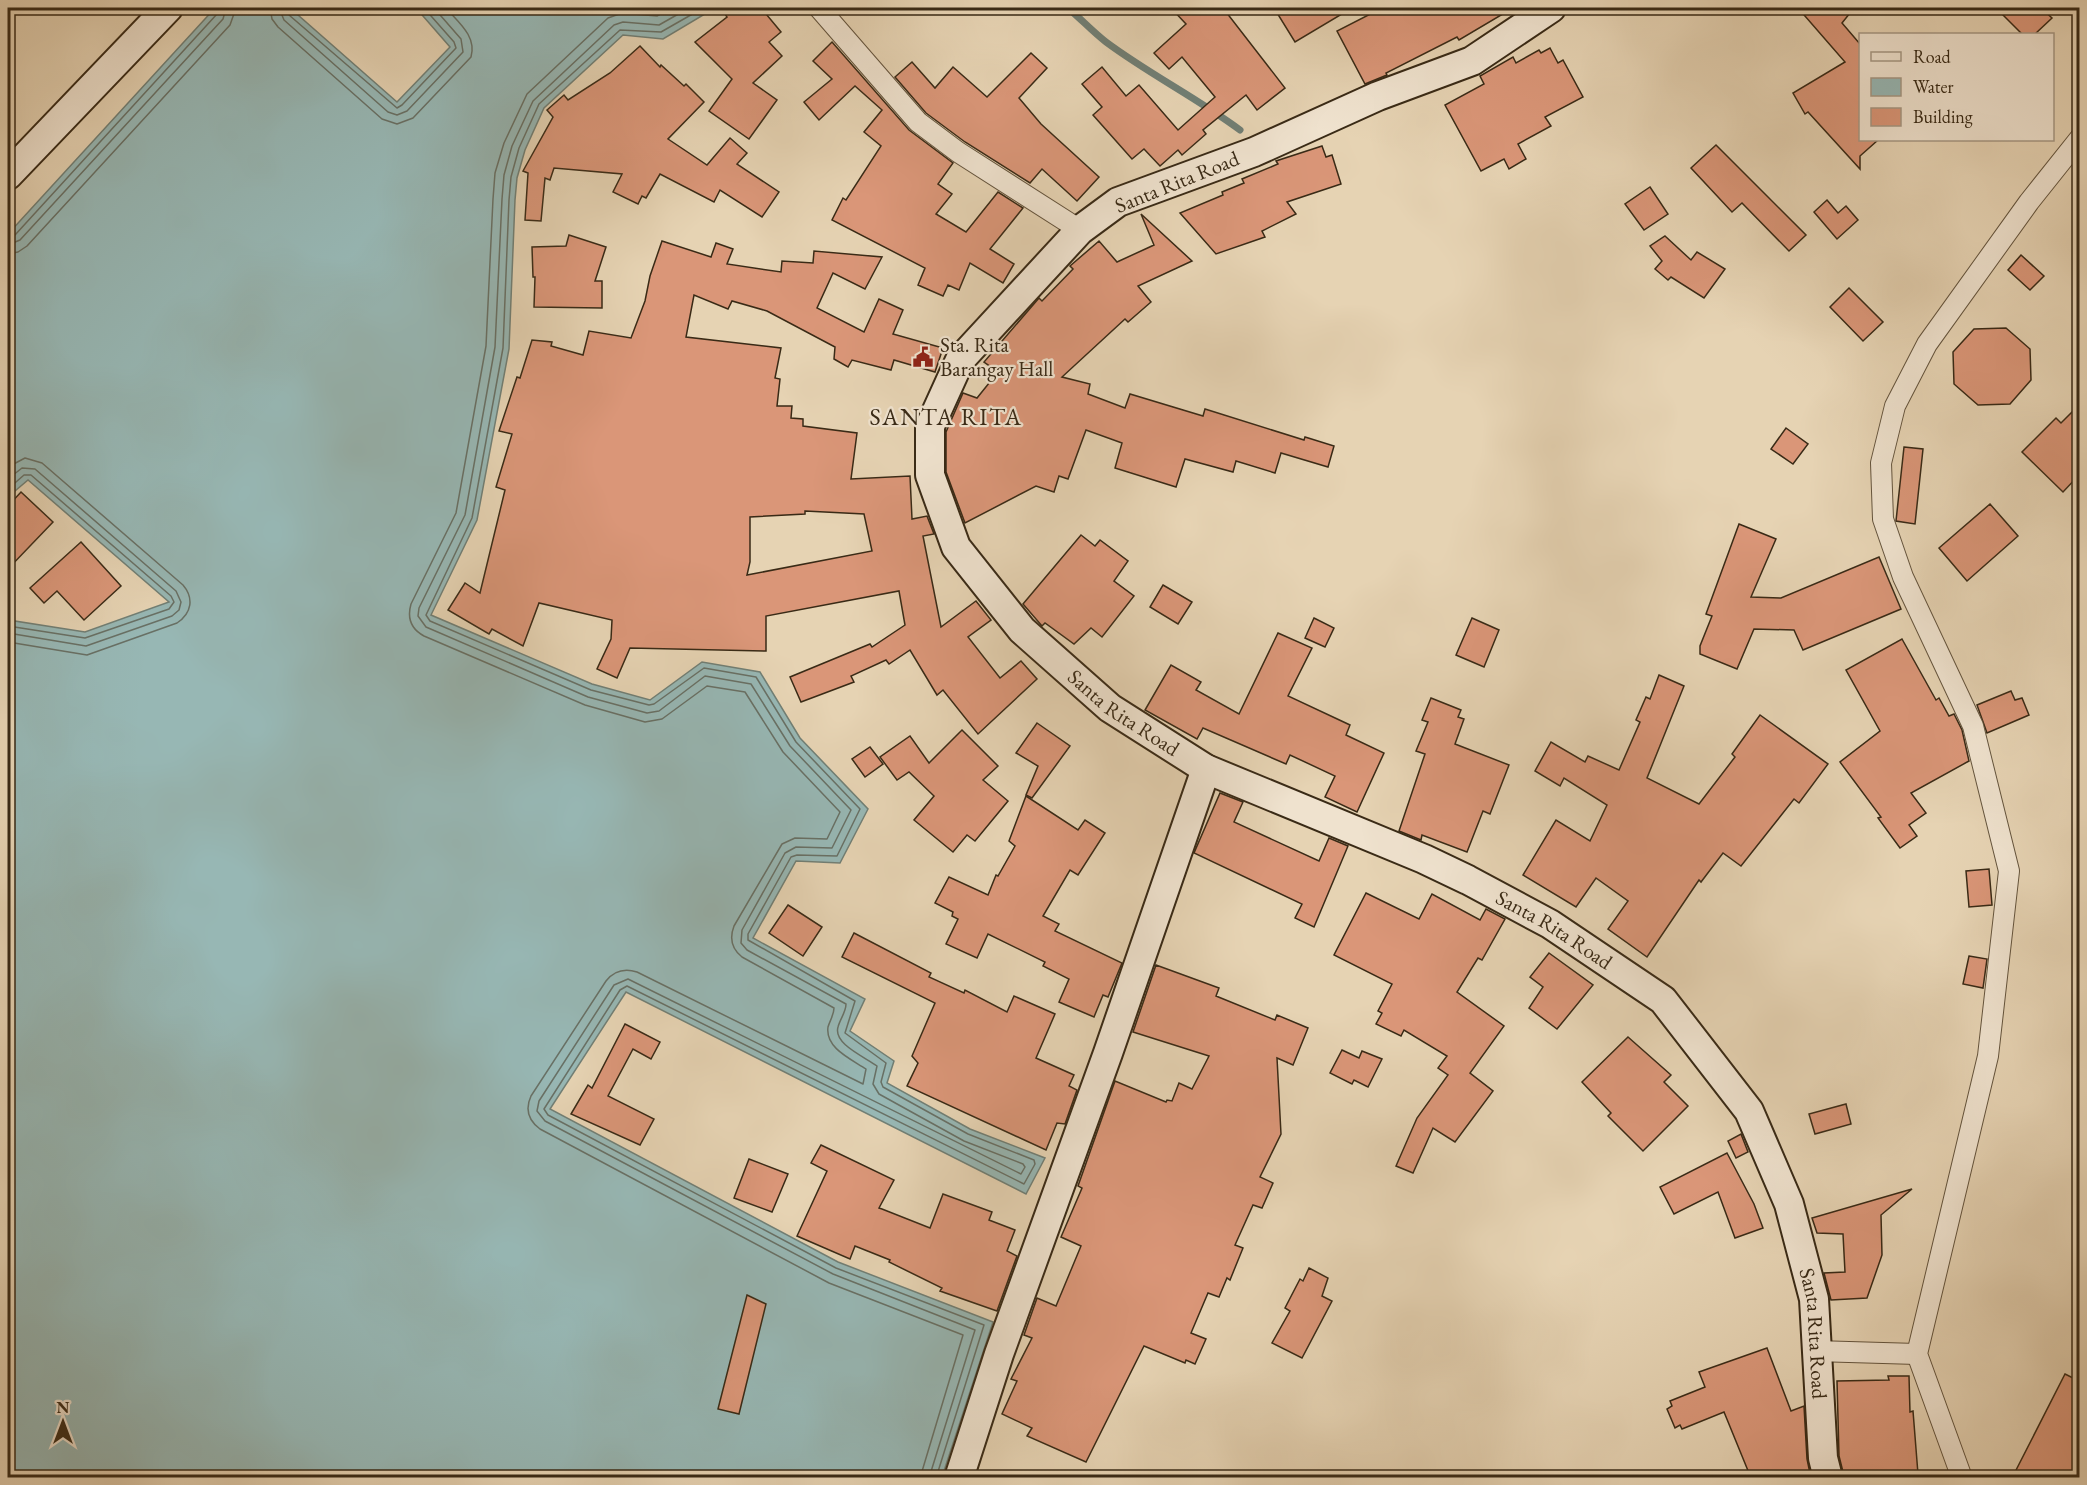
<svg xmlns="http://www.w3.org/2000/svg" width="2087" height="1485" viewBox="0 0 2087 1485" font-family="'EB Garamond',serif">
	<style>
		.water { fill: #97b7b4; stroke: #717f75; stroke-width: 1.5 }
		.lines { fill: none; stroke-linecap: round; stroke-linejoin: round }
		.shore { stroke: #687065; stroke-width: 1.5 }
		.stream { stroke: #717f75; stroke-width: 7 }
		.building { fill: #da9678; stroke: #392a16; stroke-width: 1.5; fill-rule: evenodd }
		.street-casing { stroke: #64543d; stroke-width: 22 }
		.secondary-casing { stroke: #392a16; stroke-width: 32 }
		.street { stroke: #efe2ce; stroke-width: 20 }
		.secondary { stroke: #efe2ce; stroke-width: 28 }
		.labels { text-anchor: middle; stroke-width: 4.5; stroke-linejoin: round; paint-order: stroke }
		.street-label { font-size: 21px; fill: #392a16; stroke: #efe2ce }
		.poi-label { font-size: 21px; fill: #392a16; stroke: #efe2ce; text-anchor: start }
		.quarter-label { font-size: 24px; letter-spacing: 1.5px; fill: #392a16; stroke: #efe2ce }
	</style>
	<rect width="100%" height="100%" fill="#e6d3b3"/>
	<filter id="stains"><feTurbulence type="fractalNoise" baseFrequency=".00333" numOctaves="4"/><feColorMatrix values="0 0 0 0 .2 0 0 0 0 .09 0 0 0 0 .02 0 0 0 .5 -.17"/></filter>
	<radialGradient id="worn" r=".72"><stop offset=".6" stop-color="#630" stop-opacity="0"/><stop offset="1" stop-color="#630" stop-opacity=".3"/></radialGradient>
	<polygon class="water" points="215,8 290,8 397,102 450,47 416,8 715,8 663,39 623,35 544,108 525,150 517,178 515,200 509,349 477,520 431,615 592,684 650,700 702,662 760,672 800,738 868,809 840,863 796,861 753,938 865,999 850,1031 894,1061 887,1083 970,1129 1045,1158 1026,1194 626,992 550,1109 838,1262 993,1322 942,1477 8,1477 8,620 85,632 169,602 28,480 8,497 8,234"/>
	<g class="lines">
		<g class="shore">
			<path d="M270 8 272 19 278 27 382 119 397 124 413 118 471 57C477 36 458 22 446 8"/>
			<polyline points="279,8 284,20 388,112 397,115 407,111 463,52 461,39 434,8"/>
			<polyline points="286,8 289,15 397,108 402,105 456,48 454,42 424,8"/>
			<path d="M671 8 657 16 622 13 608 18 527 94 504 143 495 173 493 199 486 346 456 513 411 604C407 618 411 629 424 636L585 705 645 722 662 719 707 686 745 692 783 752 840 812 827 839 795 838 782 844 734 926C729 939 732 949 742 957L834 1008C834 1015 830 1020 828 1027 825 1048 851 1059 866 1069L863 1084 637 972C624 968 614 971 606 981L531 1096C525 1109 528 1120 540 1129L829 1283 963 1335 920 1478"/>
			<path d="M689 8 659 25 623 22 614 25 533 101 512 146 504 175 502 199 495 347 465 515 419 608 418 616 426 627 588 697 647 713 659 711 705 676 751 684 790 746 851 810 832 848 796 847 785 853 742 930 741 943 747 950 846 1004C846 1012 840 1019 838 1027 833 1044 865 1057 877 1066L873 1084 879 1094 964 1141 1023 1164 1025 1167 1021 1174 628 979 614 985 539 1101 537 1111 545 1121 833 1274 975 1330 929 1478"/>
			<polyline points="703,8 661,32 620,30 539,104 519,148 511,177 509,200 503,348 472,518 426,615 430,621 591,690 649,705 654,704 704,668 756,677 796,742 860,809 837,856 797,855 791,857 748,934 748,940 855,1001 845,1033 886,1063 881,1082 883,1087 968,1134 1034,1160 1035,1164 1024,1184 627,986 620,990 544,1109 548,1115 836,1268 984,1325 936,1478"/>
			<polyline points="8,237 15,235 217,14 219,8"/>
			<polyline points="8,245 20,240 223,19 226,8"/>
			<polyline points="8,254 18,252 27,246 230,25 236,8"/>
			<path d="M8 467 25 458 42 463 183 585C194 598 192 613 177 623L87 655 8 642"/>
			<polyline points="8,479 22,468 35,469 176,591 181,602 179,610 172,616 86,646 8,633"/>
			<polyline points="8,489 24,475 31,475 171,596 174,602 169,609 85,638 8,626"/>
		</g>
		<path class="stream" d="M1068 8C1081 19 1093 32 1106 42 1149 74 1197 98 1240 130"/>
	</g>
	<g class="building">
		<polygon points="734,8 761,8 781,32 769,42 782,56 753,83 777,100 749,139 709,111 732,79 695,42 727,17 725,14"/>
		<polygon points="1171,8 1223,8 1285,88 1257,110 1246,95 1203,130 1206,134 1182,155 1178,150 1160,166 1144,149 1132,159 1093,115 1102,107 1082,84 1102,67 1126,96 1139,85 1178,130 1215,97 1182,57 1169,69 1154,53 1186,24"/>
		<polygon points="1274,8 1352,8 1295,42"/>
		<polygon points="1382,8 1513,8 1459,40 1457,37 1386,73 1387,75 1365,84 1337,31"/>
		<polygon points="1798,8 1854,8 1842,23 1860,44 1860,140 1878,140 1860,156 1860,169 1808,112 1805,114 1793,93 1845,62"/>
		<polygon points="1996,8 2041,8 2052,18 2035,34 2022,34"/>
		<polygon points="832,42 909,130 953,163 938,184 952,194 936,214 966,232 998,192 1023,208 990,249 1014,264 1003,283 970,263 959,290 948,285 943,296 918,285 925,268 832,220 843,198 846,200 881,146 864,132 882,110 855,86 819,120 804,102 832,79 813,61"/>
		<polygon points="640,46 660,67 661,65 684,86 686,84 704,102 668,139 707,165 730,138 747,153 737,164 779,192 762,217 720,190 714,202 660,174 646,198 642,196 638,204 613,192 622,174 554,168 550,180 545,178 541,221 525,220 528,173 523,171 553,117 547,110 564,95 568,100 610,73"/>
		<polygon points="1550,48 1558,63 1563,60 1583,97 1545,117 1551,126 1518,144 1526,159 1509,169 1504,159 1481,171 1445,105 1484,84 1480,76 1513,57 1516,63 1539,50 1541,53"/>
		<polygon points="1031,53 1047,68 1019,98 1041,124 1099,177 1077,201 1042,169 1030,183 965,142 926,113 895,77 912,62 935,88 953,67 987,97"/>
		<polygon points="1716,145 1806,235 1789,251 1742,203 1732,212 1691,168"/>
		<polygon points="1322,146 1326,157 1332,155 1341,184 1287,202 1296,214 1262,231 1265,237 1216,254 1180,213 1223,195 1222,192 1244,183 1242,179 1278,164 1276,161"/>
		<polygon points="1650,187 1668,214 1644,230 1625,204"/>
		<polygon points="1827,200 1838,213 1846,206 1858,220 1837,239 1814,212"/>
		<polygon points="1141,214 1192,261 1138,286 1151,302 1128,322 1125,319 1062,377 1090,384 1088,394 1125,408 1130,394 1203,416 1205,409 1304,440 1305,437 1334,446 1328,467 1281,453 1275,473 1236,461 1233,472 1185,459 1176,487 1115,468 1122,443 1086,430 1068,479 1059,476 1054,492 1036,486 965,523 946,472 946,432 963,393 977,398 998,372 984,362 1039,298 1042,301 1073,269 1070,266 1099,241 1117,262 1154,245"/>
		<polygon points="569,235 606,247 595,281 602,281 602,308 534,307 535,277 533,277 532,247 566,246"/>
		<polygon points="1665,236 1691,260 1697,252 1725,269 1704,298 1671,277 1668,280 1655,269 1662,261 1650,246"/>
		<path d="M662 241 711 257 716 243 733 249 727 264 781 272 782 261 813 263 814 251 882 257 865 289 833 273 817 308 864 332 879 299 903 310 893 334 943 348 935 372 894 360 891 370 852 360 848 367 834 359 835 347 767 311 732 301 728 309 694 295 686 337 781 348 775 378 780 379 777 406H792L791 418 803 419V426L857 433 851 479 910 476 912 519 927 516 934 534 923 536 941 627 976 601 991 620 968 637 1000 678 1021 661 1037 679 978 734 943 690 937 695 910 650 889 664 886 660 851 676 854 682 801 702 790 677 870 644 872 647 905 625 899 591 766 616V651L630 648 617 678 597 669 611 639 612 620 539 603 523 646 492 629 489 634 448 610 465 583 480 593 505 490 496 487 512 434 499 431 517 377 520 378 532 340 552 342 551 346 583 355 589 331 631 338 645 301 650 276ZM805 511 864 514 872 551 747 575 750 562V517L805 514Z"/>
		<polygon points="2021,255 2044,276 2030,290 2008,270"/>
		<polygon points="1849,288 1883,322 1863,341 1830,307"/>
		<polygon points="2006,328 2030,349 2031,380 2010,404 1978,405 1954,384 1953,352 1974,329"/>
		<polygon points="2079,405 2079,475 2063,492 2022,452 2056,418 2061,423"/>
		<polygon points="1786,428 1808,444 1793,464 1771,449"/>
		<polygon points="1904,447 1923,449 1915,524 1896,521"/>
		<polygon points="21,492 53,522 8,569 8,506"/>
		<polygon points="1990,504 2018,536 1967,581 1939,548"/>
		<polygon points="1739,524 1776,539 1751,597 1781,598 1879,557 1901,609 1803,650 1794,630 1754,629 1737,669 1700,654 1700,646 1712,616 1706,614"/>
		<polygon points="1081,535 1095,546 1100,540 1128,561 1114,581 1134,596 1102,637 1091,628 1074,644 1045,623 1042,626 1023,604"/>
		<polygon points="81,542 121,586 84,620 57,591 44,603 30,588"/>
		<polygon points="1163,585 1192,602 1178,624 1150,607"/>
		<polygon points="1314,618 1334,628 1325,647 1305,638"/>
		<polygon points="1472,618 1499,630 1484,667 1456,655"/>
		<polygon points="1278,633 1312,648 1288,696 1350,725 1346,735 1384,753 1357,812 1325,797 1335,776 1290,755 1286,764 1203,728 1197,739 1145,710 1171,665 1201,682 1196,690 1239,714"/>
		<polygon points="1902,639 1936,700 1939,698 1949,716 1954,714 1962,730 1969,761 1911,793 1926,813 1909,825 1917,836 1900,848 1878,818 1881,817 1840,762 1880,731 1846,670"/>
		<polygon points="1659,675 1684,686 1647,778 1699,804 1735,757 1732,754 1760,715 1828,764 1799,803 1794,799 1741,866 1723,853 1701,882 1699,880 1647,957 1608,929 1628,901 1596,878 1576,907 1523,875 1556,820 1590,841 1607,805 1564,778 1560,786 1535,771 1551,742 1585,762 1588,756 1619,770 1640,722 1636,720 1646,697 1650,699"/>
		<polygon points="2011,691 2015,700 2022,698 2029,715 1987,733 1977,705"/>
		<polygon points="1431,698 1461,710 1458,717 1464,719 1455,744 1509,765 1490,814 1483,811 1467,852 1422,835 1421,840 1399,831 1425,754 1416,751 1428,722 1422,720"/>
		<polygon points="1037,723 1070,746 1032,798 1026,795 1038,766 1016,753"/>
		<polygon points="962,730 998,766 983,780 1008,801 975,841 967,835 953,852 914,820 934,796 909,772 897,780 880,757 910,736 929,763"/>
		<polygon points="870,747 883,764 865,777 852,759"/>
		<polygon points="1220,793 1243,802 1234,822 1319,861 1329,838 1348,846 1314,927 1295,918 1302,904 1194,853"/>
		<polygon points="1026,796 1078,830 1085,820 1105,833 1078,875 1070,870 1043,916 1059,924 1055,931 1122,963 1108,997 1103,995 1094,1017 1059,1002 1069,979 1043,966 1045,962 988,934 977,958 946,944 958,919 952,916 953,912 935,903 949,877 988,895 996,875 998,876 1015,846 1009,841"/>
		<polygon points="1989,869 1992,905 1969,907 1966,871"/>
		<polygon points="1366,893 1419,919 1432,894 1480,920 1486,909 1505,919 1482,960 1478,958 1457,992 1504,1026 1470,1073 1493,1091 1455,1142 1433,1128 1413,1173 1396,1166 1417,1118 1448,1075 1438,1068 1447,1056 1404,1030 1401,1036 1376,1024 1382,1013 1378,1011 1392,984 1334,955"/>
		<polygon points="788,905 822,927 803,956 769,933"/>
		<polygon points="854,933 931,973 929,977 964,993 965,990 1007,1012 1014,996 1055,1014 1036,1058 1074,1075 1069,1086 1077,1090 1065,1124 1057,1123 1046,1150 907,1086 918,1063 912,1056 935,1003 842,957"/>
		<polygon points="1549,953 1593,985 1557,1029 1529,1008 1543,987 1530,977"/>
		<polygon points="1969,956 1987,959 1983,988 1963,984"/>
		<polygon points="1156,965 1219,988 1216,996 1275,1020 1277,1015 1308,1028 1293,1065 1277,1058 1281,1134 1260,1177 1273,1183 1262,1208 1253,1205 1235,1245 1243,1248 1230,1280 1227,1278 1219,1297 1208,1293 1191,1333 1206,1339 1195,1364 1186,1360 1185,1363 1144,1346 1086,1462 1027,1436 1032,1428 1002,1414 1017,1381 1011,1379 1032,1338 1024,1335 1037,1298 1056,1306 1081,1246 1061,1237 1082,1188 1078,1186 1115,1081 1166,1102 1167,1100 1172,1101 1179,1083 1192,1089 1209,1056 1133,1032"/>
		<polygon points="625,1024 660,1042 651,1059 633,1049 608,1096 654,1119 640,1145 571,1114 588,1085 592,1088"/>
		<polygon points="1628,1037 1671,1075 1664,1082 1688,1106 1643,1151 1608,1116 1611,1113 1582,1082"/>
		<polygon points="1342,1050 1359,1058 1362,1051 1382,1059 1368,1087 1354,1080 1352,1084 1330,1073"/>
		<polygon points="1846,1104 1851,1124 1815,1134 1809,1114"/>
		<polygon points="1741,1134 1748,1152 1736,1158 1728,1141"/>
		<polygon points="821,1145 894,1180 879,1208 882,1209 930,1228 943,1194 992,1212 989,1220 1015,1230 1007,1251 1017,1256 997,1311 940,1291 942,1288 889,1262 890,1260 855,1246 850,1259 797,1236 827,1171 811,1163"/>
		<polygon points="1727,1153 1754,1204 1763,1228 1735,1238 1718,1192 1674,1214 1660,1187"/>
		<polygon points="749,1159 788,1174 772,1212 734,1198"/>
		<polygon points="1912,1189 1881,1215 1882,1255 1867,1298 1831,1300 1824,1273 1845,1272 1843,1234 1817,1233 1812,1218"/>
		<polygon points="1309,1268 1328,1278 1322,1296 1332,1301 1302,1358 1272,1343 1290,1311 1285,1308 1300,1279 1303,1281"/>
		<polygon points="747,1295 766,1304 739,1414 718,1409"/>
		<polygon points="1767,1348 1791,1411 1804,1406 1807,1459 1811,1478 1751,1478 1724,1412 1682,1429 1680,1425 1675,1428 1667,1409 1672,1406 1670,1401 1705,1387 1699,1372"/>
		<polygon points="2065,1374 2079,1381 2079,1478 2012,1478"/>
		<polygon points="1888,1376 1909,1376 1910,1412 1913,1411 1918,1474 1885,1476 1885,1472 1844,1476 1839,1456 1837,1381 1889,1380"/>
	</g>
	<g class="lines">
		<g class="street-casing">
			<g id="street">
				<polyline points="819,8 918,122 958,152 1080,230"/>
				<polyline points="1815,1351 1917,1354"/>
				<polyline points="1962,1478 1917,1354 1988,1056 2009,871 1973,726 1903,577 1883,519 1881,463 1895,406 1927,344 2029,202 2080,138"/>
			</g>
		</g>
		<g class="secondary-casing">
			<g id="secondary">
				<path id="s1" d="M1551 8 1472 61 1378 96 1254 152 1118 202 1080 230 960 360 930 426V475L956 547 1022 630 1110 708 1206 769 1424 859 1468 880 1550 924 1663 1000 1749 1111 1789 1204 1814 1299 1823 1458 1828 1478"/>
				<polyline points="8,175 168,8"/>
				<polyline points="959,1478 999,1354 1108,1053 1206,769"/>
			</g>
		</g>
		<use href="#street" class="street"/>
		<use href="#secondary" class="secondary"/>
	</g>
	<defs>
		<g id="civic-bare" transform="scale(1.62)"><path d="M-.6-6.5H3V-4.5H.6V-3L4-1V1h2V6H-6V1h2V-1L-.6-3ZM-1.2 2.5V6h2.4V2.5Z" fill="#8f2418" stroke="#efe2ce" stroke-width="2.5" paint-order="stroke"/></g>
	</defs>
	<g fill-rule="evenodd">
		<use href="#civic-bare" x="923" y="357"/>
	</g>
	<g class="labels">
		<g class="street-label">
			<text transform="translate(1177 182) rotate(-22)" y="7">Santa Rita Road</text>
			<text dy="7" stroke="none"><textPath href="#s1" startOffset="1136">Santa Rita Road</textPath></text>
			<text dy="7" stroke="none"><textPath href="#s1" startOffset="1620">Santa Rita Road</textPath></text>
			<text dy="7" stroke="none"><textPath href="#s1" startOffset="2124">Santa Rita Road</textPath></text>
		</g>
		<g class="poi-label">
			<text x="940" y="352">Sta. Rita<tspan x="940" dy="24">Barangay Hall</tspan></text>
		</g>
		<g class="quarter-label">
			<text x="946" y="425">SANTA RITA</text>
		</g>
	</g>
	<rect width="2087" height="1485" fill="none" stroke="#e6d3b3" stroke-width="30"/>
	<rect x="9" y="9" width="2069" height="1467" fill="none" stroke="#392a16" stroke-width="3"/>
	<rect x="15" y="15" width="2057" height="1455" fill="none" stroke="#392a16" stroke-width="1.5"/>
	<rect x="1859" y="33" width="195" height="108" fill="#efe2ce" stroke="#a69884" stroke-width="1.5"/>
	<rect x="1871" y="52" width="30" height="9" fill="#efe2ce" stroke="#a69884" stroke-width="1.5"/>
	<text x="1913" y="63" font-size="18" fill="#392a16">Road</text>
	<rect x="1871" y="78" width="30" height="18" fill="#97b7b4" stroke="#a69884" stroke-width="1.5"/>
	<text x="1913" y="93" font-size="18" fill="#392a16">Water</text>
	<rect x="1871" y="108" width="30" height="18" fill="#da9678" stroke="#a69884" stroke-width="1.5"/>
	<text x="1913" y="123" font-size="18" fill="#392a16">Building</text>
	<g transform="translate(63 1422)" stroke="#efe2ce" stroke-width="4.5" paint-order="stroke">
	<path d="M0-4.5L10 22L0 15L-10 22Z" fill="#392a16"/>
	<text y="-9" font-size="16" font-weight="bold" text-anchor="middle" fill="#392a16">N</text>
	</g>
	<rect width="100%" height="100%" filter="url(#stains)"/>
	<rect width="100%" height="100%" fill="url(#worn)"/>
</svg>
